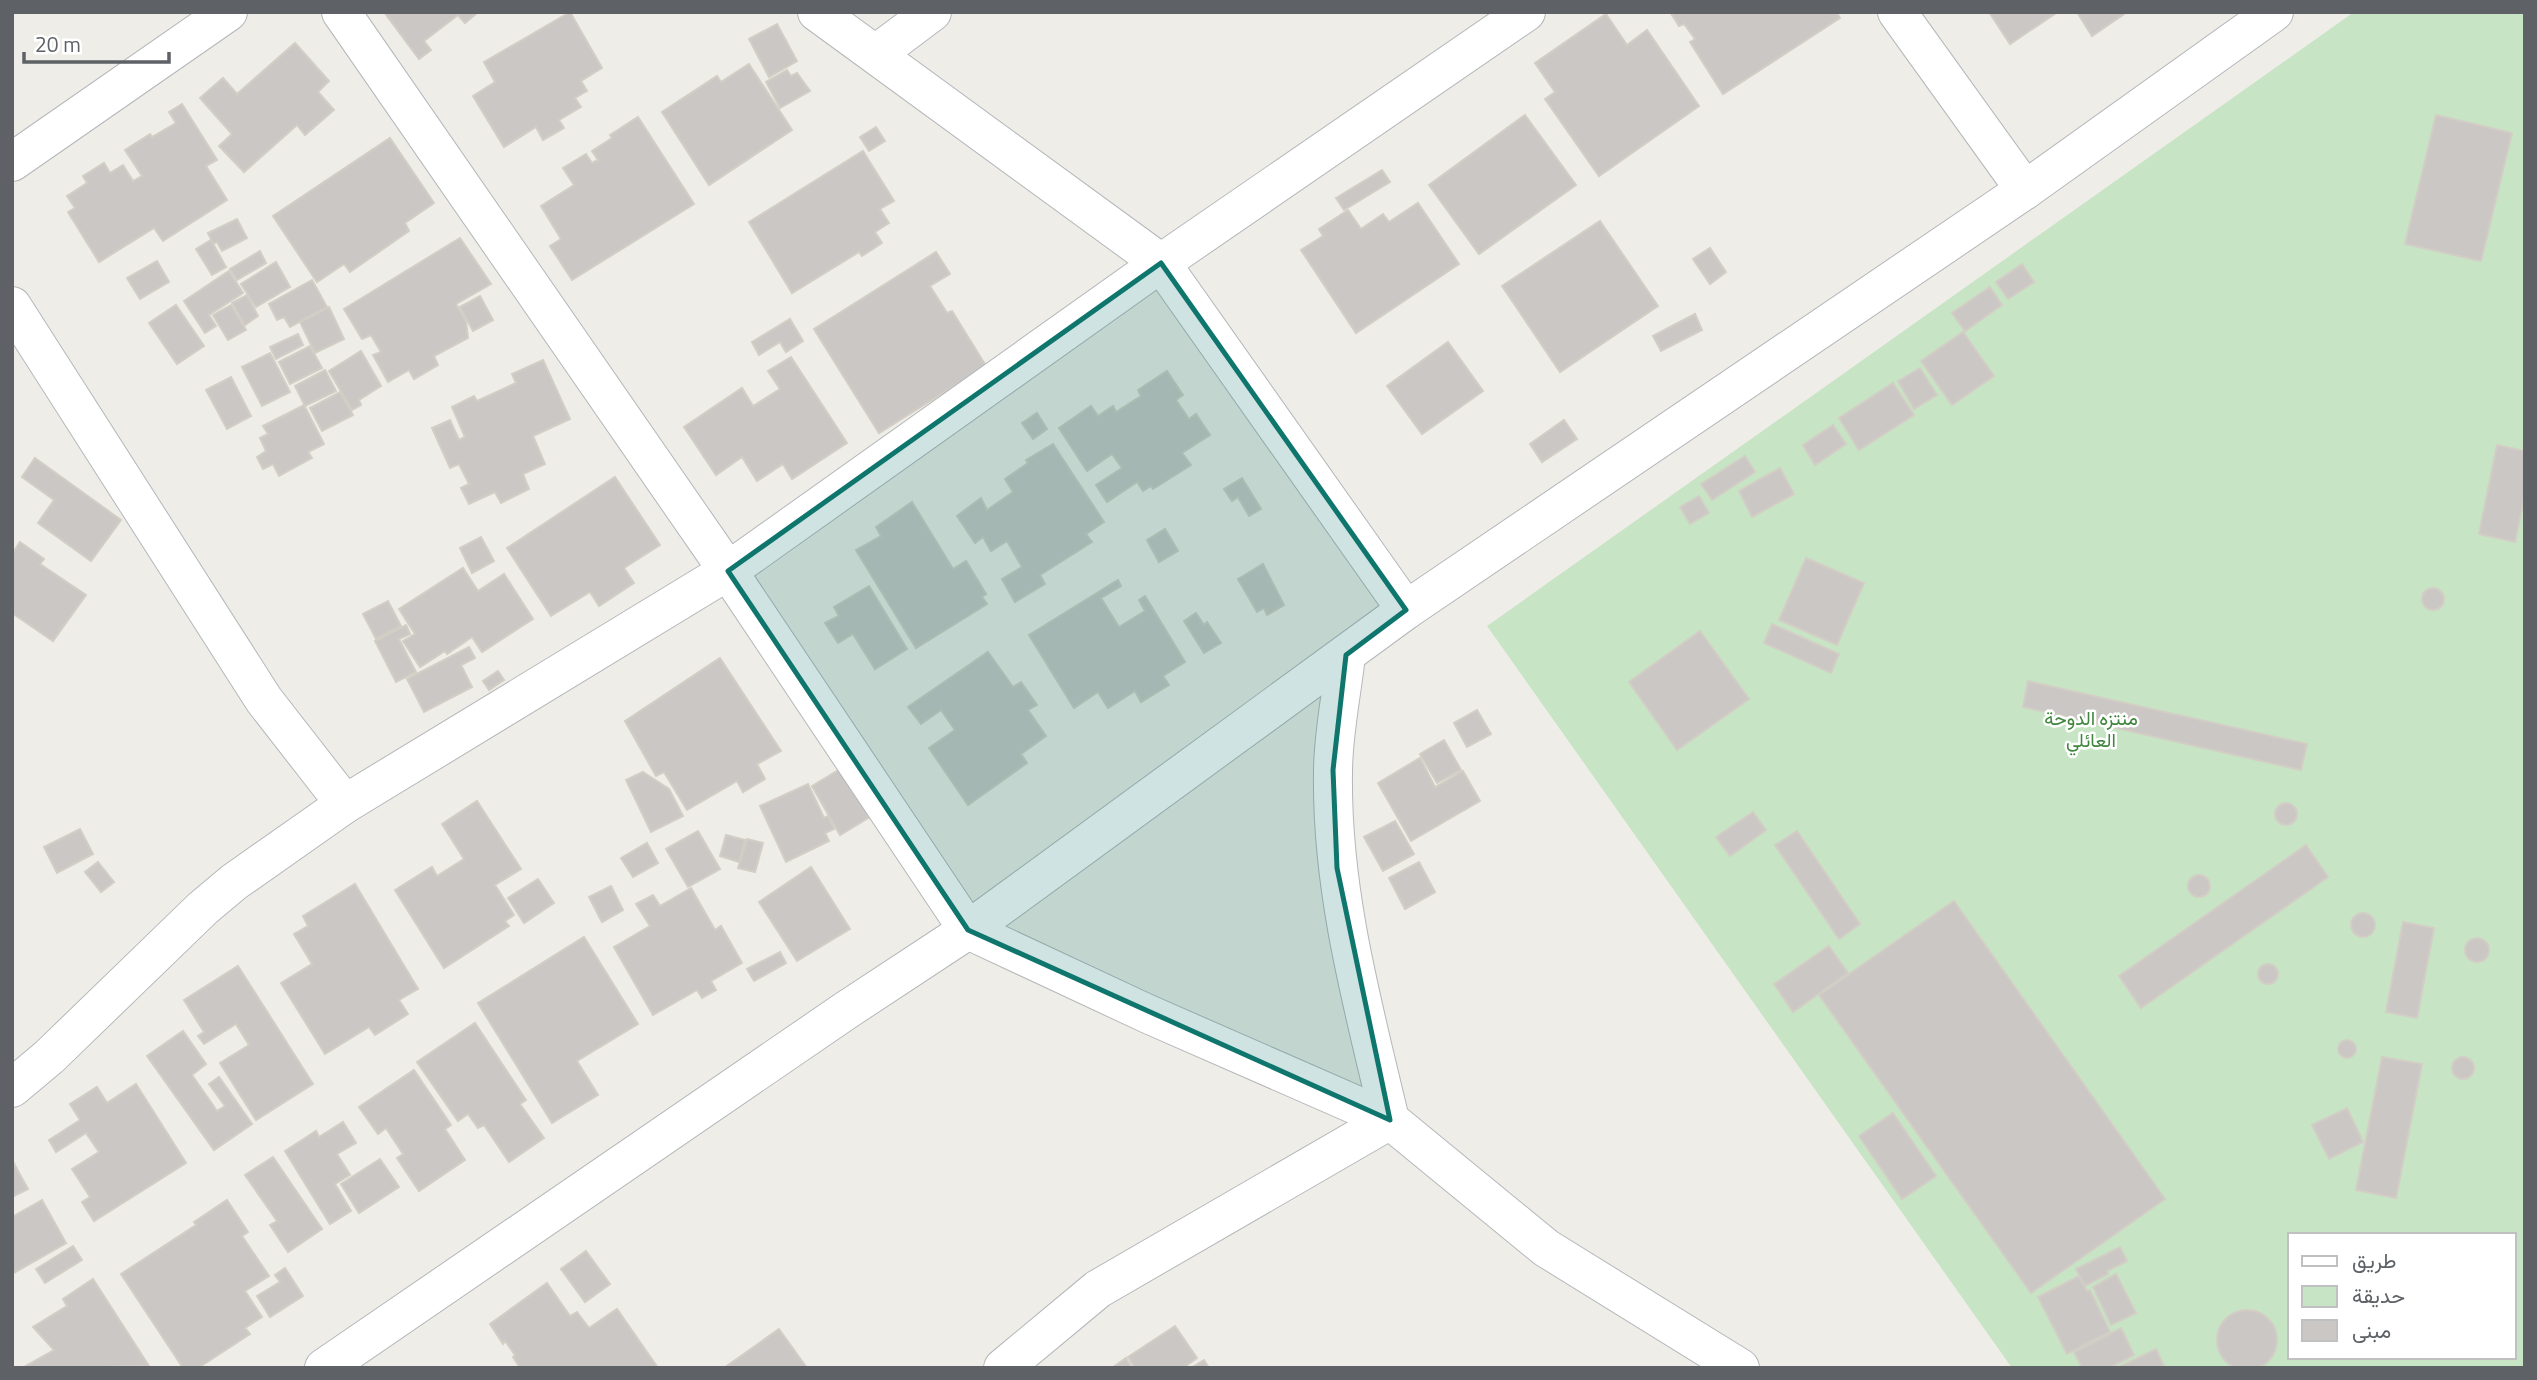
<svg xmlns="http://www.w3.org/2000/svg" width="2537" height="1380" viewBox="0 0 2537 1380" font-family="'Titillium Web',Vazirmatn,sans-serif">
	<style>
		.park { fill: #c7e4c5; fill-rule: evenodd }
		.building { fill: #cbc7c4; stroke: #d3cec5; stroke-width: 2 }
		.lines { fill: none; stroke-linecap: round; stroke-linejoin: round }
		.street-casing { stroke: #b4b7ba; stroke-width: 40 }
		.street { stroke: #fff; stroke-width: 38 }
		.marked { fill: #0f766e; fill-opacity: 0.2; stroke: #0f766e; stroke-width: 5; stroke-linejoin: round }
		.labels { text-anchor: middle; stroke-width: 5; stroke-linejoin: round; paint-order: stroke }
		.park-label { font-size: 19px; fill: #3f853d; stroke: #fff }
	</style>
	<rect width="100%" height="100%" fill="#efede7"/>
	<path class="park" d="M2354 12H2525V1368H2012L1487 626ZM2290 1235H2514V1357H2290Z"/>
	<g class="building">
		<polygon points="384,12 478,12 465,23 458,15 424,41 431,50 419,59"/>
		<polygon points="570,12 602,68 581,81 587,91 575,98 581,107 559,120 564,128 543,140 536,127 504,147 473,96 495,82 484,62"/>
		<polygon points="1670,12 1836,12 1840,18 1723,94 1690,42 1695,39 1684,24 1679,26"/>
		<polygon points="1989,12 2055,12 2056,13 2010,44"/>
		<polygon points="2077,12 2127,12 2092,36"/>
		<polygon points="1606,14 1627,45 1647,30 1699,106 1599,176 1545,99 1555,92 1535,63"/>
		<polygon points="777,24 797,61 769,77 749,39"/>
		<polygon points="295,43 329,81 318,92 334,110 305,135 297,125 244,172 219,146 232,134 200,98 223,78 237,94"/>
		<polygon points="749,64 792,130 709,185 662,112 717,76 721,82"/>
		<polygon points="787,70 791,76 797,73 810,91 780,108 766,82"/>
		<polygon points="182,104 217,160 206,166 227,200 163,241 154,228 99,262 68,212 75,208 67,196 87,183 83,176 104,163 110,173 123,165 133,181 142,176 125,150 150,134 152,137 176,123 169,112"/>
		<polygon points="1525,115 1576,185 1479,254 1429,185"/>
		<polygon points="2436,115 2512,133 2481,261 2405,244"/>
		<polygon points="638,117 694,204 572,280 550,246 561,239 541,206 574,185 563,168 586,154 592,163 598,160 592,151 612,138 610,135"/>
		<polygon points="876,127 885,141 869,151 860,137"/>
		<polygon points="390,138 434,203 405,223 409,231 350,272 344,264 317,282 273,216"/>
		<polygon points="863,151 894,201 880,209 889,223 875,232 882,243 862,256 859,252 792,293 749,222"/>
		<polygon points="1382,170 1390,182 1344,210 1336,198"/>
		<polygon points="1418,203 1459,264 1356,333 1301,250 1323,236 1319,229 1348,210 1361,229 1383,214 1389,222"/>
		<polygon points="237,219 247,238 222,251 217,242 213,244 208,233"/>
		<polygon points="1600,221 1658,306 1560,372 1502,286"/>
		<polygon points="460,238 491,284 456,304 466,321 468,338 434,356 438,365 414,379 409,370 388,382 373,355 381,352 371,335 362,339 344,309"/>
		<polygon points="211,240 226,267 212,275 196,249"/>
		<polygon points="1710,248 1726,272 1710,284 1693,259"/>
		<polygon points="260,251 266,263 237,280 230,269"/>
		<polygon points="936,252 950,274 930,286 947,313 952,311 986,366 879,433 814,329"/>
		<polygon points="157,261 169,282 140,299 127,278"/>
		<polygon points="276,262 290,287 256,307 241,284"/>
		<polygon points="2022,264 2034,282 2008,299 1996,282"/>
		<polygon points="229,271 243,293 209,315 216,326 205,333 184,301"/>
		<polygon points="312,280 327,307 290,327 284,317 277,320 269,304"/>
		<polygon points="1990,287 2002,305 1965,331 1952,313"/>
		<polygon points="247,295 258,316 245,325 232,303"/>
		<polygon points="480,296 493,320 473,331 460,307"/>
		<polygon points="176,305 204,346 177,364 149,323"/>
		<polygon points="231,305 246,330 228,340 213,315"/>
		<polygon points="329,307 344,339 315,353 300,322"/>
		<polygon points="1695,314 1702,330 1661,351 1653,336"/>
		<polygon points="790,319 803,341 786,352 780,342 759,355 752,342"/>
		<polygon points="1963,332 1994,376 1952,405 1921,361"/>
		<polygon points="298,334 303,345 276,359 270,347"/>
		<polygon points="1448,342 1483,391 1422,434 1387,386"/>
		<polygon points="310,346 322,368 290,384 279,362"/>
		<polygon points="361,351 381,386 359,400 361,405 352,410 329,371"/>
		<polygon points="270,353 290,392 262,406 242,367"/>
		<polygon points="791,357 847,443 792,479 783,464 757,481 742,457 716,475 684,427 742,388 753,406 780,389 768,371"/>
		<polygon points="543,360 570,419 533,436 545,464 523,474 529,489 501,503 495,492 469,504 461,488 469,484 459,464 450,468 432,428 450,420 459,440 465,437 452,407 474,396 477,401 516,383 512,374"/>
		<polygon points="1920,368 1937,395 1914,409 1898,381"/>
		<polygon points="325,370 336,391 305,406 295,386"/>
		<polygon points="1167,371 1183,395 1176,400 1189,419 1196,414 1210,435 1182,453 1191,465 1153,489 1151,486 1143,491 1137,482 1107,502 1096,485 1122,468 1112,454 1087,471 1059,428 1091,406 1098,416 1113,406 1116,412 1141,396 1138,390"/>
		<polygon points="231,377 251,416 227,429 206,390"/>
		<polygon points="1893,383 1914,415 1859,450 1839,418"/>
		<polygon points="340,392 353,415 322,431 310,408"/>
		<polygon points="304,405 324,444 308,452 312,458 279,476 273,464 263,469 257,457 266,451 260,438 268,434 263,426"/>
		<polygon points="1037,413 1047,429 1033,439 1022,423"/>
		<polygon points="1564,420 1577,439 1542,462 1530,444"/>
		<polygon points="1833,425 1846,444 1815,465 1803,445"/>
		<polygon points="1053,444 1104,522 1086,534 1092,542 1040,575 1045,584 1015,602 1002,579 1022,567 1007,541 991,551 983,537 975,543 957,516 981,498 987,510 1013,492 1005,479 1028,463 1026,460"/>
		<polygon points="2497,445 2525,451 2525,495 2515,542 2479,534"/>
		<polygon points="1745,456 1755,472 1712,500 1701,484"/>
		<polygon points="35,458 121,520 91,561 38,523 54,500 22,477"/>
		<polygon points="1780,468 1794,494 1752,517 1739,491"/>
		<polygon points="615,477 660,545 624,568 634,583 599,606 590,592 551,616 507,548"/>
		<polygon points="1242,478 1261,509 1249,516 1238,497 1232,501 1224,489"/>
		<polygon points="1699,496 1709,513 1690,524 1680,507"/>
		<polygon points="912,502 953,569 966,561 986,594 982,597 987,604 916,648 856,550 881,536 876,527"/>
		<polygon points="1165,529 1178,551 1159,562 1147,540"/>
		<polygon points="481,537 494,561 472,573 460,548"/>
		<polygon points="20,542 44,559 40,564 86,595 53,641 12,613 12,554"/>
		<polygon points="1806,558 1864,583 1837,645 1779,620"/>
		<polygon points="1263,564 1284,605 1267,615 1264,608 1257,612 1238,579"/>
		<polygon points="463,568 478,591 504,574 533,619 482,652 472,637 447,654 445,651 420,667 403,641 415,634 399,609"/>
		<polygon points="1118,580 1121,586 1101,598 1119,627 1145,611 1139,600 1145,596 1185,662 1163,676 1169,685 1141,702 1135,691 1108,708 1098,692 1074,708 1029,635"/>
		<polygon points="869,586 907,649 875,669 853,634 838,643 825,623 839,616 834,607"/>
		<circle cx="2433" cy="599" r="11"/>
		<polygon points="388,601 401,626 376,639 363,614"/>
		<polygon points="1196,613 1204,625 1207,622 1221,643 1204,653 1184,621"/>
		<polygon points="1772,624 1839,654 1831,673 1764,643"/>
		<polygon points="406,625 410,634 399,639 416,672 396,682 375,641"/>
		<polygon points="1700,631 1749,699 1677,750 1629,682"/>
		<polygon points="469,647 475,658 461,665 472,687 424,712 407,679"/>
		<polygon points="988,652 1013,687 1021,682 1037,705 1028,710 1046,736 1021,754 1027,763 968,805 929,748 955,730 941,710 921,724 908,707"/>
		<polygon points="720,658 781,751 757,764 765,779 743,792 737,781 687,810 664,772 656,776 625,721"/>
		<polygon points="498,671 504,680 489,690 483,681"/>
		<polygon points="2028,681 2307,744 2301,770 2023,707"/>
		<polygon points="1477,710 1491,734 1467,747 1454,723"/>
		<polygon points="1444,740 1461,770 1437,783 1420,754"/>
		<polygon points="1420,758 1435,787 1463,771 1480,801 1411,841 1378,783"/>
		<polygon points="842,768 870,817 840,835 812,786"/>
		<polygon points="643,772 669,789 683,816 651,832 626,780"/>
		<polygon points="808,784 824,818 828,816 834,829 825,833 829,841 786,862 760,806"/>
		<polygon points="477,801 521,869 495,885 514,915 505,921 509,926 444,968 395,890 432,867 437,876 464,859 442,824"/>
		<circle cx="2286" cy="814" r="11"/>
		<polygon points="1753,812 1766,830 1730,856 1716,837"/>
		<polygon points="1395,821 1414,854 1383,871 1364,837"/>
		<polygon points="80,829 93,854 57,873 44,847"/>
		<polygon points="698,831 720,869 688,887 666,849"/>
		<polygon points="1797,831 1860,924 1839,939 1775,845"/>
		<polygon points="726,835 745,840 739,862 720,856"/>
		<polygon points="747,839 763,843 755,872 738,868"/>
		<polygon points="647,843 658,863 633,877 621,858"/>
		<polygon points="2306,845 2328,877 2141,1008 2119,976"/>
		<polygon points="98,862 114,882 101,892 85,872"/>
		<polygon points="1419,862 1435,892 1405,909 1389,878"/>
		<polygon points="811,867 850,929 797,961 759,902"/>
		<circle cx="2199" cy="886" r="11"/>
		<polygon points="538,879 554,903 524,923 508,898"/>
		<polygon points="355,884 418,989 399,1000 408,1014 375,1035 369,1027 325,1054 281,983 312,964 294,934 308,926 303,916"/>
		<polygon points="611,886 623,910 602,922 589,897"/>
		<polygon points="691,888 715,930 721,926 742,963 711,981 716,990 702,998 697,990 653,1015 614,947 650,926 636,904 653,895 660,906"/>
		<polygon points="1954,901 2165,1199 2031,1293 1819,995"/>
		<circle cx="2363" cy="925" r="12"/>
		<polygon points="2403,922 2434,928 2417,1018 2386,1012"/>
		<polygon points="584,937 638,1024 577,1061 598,1095 552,1123 478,1003"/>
		<circle cx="2477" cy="950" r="12"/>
		<polygon points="1829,946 1848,973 1793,1012 1774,984"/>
		<polygon points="780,952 786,963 754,981 747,969"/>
		<circle cx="2268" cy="974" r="10"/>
		<polygon points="238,966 313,1084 256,1120 220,1063 249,1045 236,1024 204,1044 198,1036 204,1032 184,1000"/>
		<polygon points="475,1023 526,1100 520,1104 544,1138 509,1162 484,1125 478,1128 468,1114 458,1121 417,1062"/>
		<polygon points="183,1031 206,1064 192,1075 217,1111 225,1106 209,1084 219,1077 252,1124 214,1150 147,1056"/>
		<circle cx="2347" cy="1049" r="9"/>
		<polygon points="2382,1057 2422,1064 2396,1198 2356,1190"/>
		<circle cx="2463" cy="1068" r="11"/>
		<polygon points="414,1070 451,1125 445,1129 465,1160 419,1191 397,1158 403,1154 386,1128 378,1134 359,1107"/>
		<polygon points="136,1084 186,1163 94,1221 82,1202 90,1197 72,1169 99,1152 86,1133 56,1152 49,1140 80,1120 70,1104 97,1087 107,1103"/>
		<polygon points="2347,1108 2363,1142 2329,1159 2312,1125"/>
		<polygon points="1893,1113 1936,1176 1902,1199 1859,1136"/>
		<polygon points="343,1122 356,1143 337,1154 350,1175 335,1184 351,1211 330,1224 285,1151 316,1131 319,1137"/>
		<polygon points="273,1157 322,1229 288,1252 270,1225 277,1221 245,1175"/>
		<polygon points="380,1159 399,1187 359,1213 341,1184"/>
		<polygon points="12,1160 28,1189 12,1197"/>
		<polygon points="42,1200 66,1243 12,1274 12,1217"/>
		<polygon points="227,1200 248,1232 242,1236 269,1276 245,1291 262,1317 245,1328 250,1334 198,1368 183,1368 121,1274 196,1225 194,1222"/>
		<polygon points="73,1246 82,1260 45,1283 36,1269"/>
		<polygon points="2120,1247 2127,1261 2107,1271 2108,1274 2085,1286 2076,1269"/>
		<polygon points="586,1251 610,1284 585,1302 561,1269"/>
		<polygon points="285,1268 303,1296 270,1317 257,1296 280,1282 275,1275"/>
		<polygon points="2116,1274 2136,1313 2111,1325 2093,1287"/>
		<polygon points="2079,1276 2087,1291 2090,1290 2110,1332 2067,1354 2038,1297"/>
		<polygon points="93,1279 149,1366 22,1368 54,1350 33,1327 67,1306 63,1299"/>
		<polygon points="547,1283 570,1316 577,1312 589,1328 617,1309 658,1368 520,1368 513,1357 515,1355 505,1341 503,1344 490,1324"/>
		<circle cx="2247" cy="1340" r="30"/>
		<polygon points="1175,1326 1197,1358 1183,1368 1135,1368 1128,1357"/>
		<polygon points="2121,1328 2134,1355 2109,1368 2082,1368 2074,1352"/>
		<polygon points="779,1329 807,1368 724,1368"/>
		<polygon points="2156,1349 2165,1368 2117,1368"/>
		<polygon points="1126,1358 1132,1368 1112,1368"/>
		<polygon points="1204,1360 1209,1368 1191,1368"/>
	</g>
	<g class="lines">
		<g class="street-casing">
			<g id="street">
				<polyline points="341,12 728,571 968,930 1148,1014 1390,1120 1546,1248 1740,1368"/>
				<polyline points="817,12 1161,263 1406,610"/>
				<polyline points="1897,12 2025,190"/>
				<polyline points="876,54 932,12"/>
				<polyline points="12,162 228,12"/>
				<polyline points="12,306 264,700 345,804"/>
				<polyline points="12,1088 49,1057 203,908 234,882 345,804 728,571 1161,263 1526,12"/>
				<polyline points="324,1368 845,1011 968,930 1406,610 2025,190 2274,12"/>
				<path d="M1003 1368 1098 1289 1390 1120C1363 1006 1331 891 1333 772 1333 733 1342 693 1346 655"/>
			</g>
		</g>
		<use href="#street" class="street"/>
	</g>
	<path class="marked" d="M1161 263 1406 610 1346 655 1333 770 1337 868 1390 1120 968 930 728 571Z"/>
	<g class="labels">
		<g class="park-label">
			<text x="2091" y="725">منتزه الدوحة<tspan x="2091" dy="22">العائلي</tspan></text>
		</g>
	</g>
	<rect width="2537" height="1380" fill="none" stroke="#5e6266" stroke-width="28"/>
	<rect x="2288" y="1233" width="228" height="126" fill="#ffffff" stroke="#bfc0c2" stroke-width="2"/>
	<rect x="2302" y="1256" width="35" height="10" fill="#ffffff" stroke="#bfc0c2" stroke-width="2"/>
	<text x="2352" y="1268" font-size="21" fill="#5e6266">طريق</text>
	<rect x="2302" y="1286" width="35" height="21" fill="#c7e4c5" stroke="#bfc0c2" stroke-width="2"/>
	<text x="2352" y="1303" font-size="21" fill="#5e6266">حديقة</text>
	<rect x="2302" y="1320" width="35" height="21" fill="#cbc7c4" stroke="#bfc0c2" stroke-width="2"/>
	<text x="2352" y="1338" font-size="21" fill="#5e6266">مبنى</text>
	<path d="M24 52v10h145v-10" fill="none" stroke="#5e6266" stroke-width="3.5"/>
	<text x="35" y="52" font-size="21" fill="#5e6266" stroke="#ffffff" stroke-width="5" paint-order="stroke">20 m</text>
</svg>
